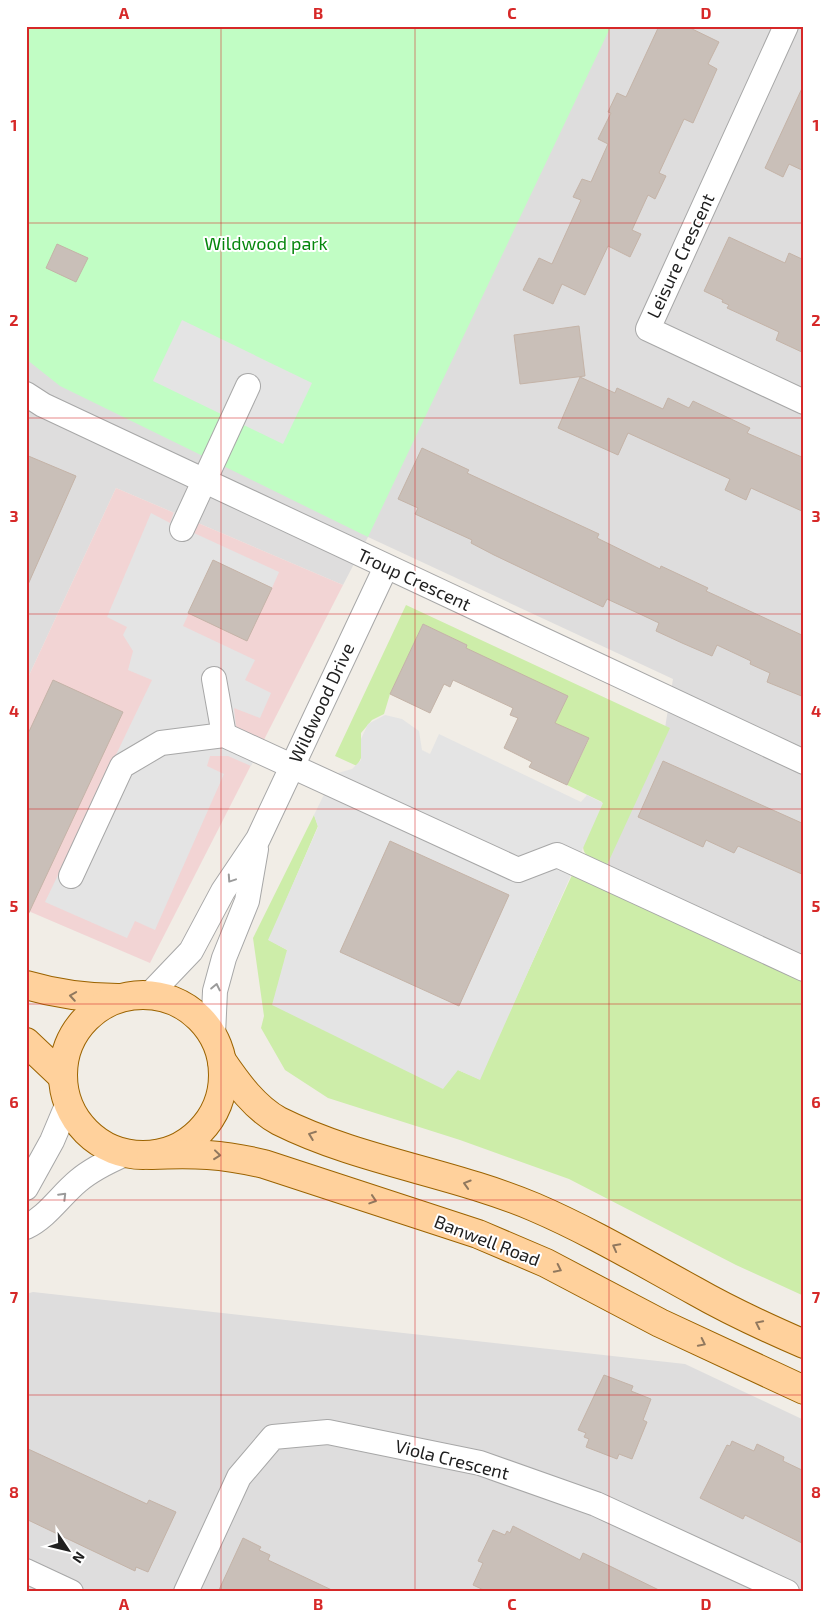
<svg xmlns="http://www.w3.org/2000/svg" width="830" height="1618" viewBox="0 0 830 1618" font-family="'Exo 2',sans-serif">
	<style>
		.residential { fill: #dedddd }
		.commercial { fill: #f2d4d4 }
		.grass { fill: #cdeda9 }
		.park { fill: #c1fdc4 }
		.parking { fill: #e4e4e4; fill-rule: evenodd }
		.building { fill: #c9bfb8; stroke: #c4b3a7 }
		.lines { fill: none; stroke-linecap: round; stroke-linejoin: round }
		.minor-casing { stroke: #a7a7a7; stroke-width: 26 }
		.major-casing { stroke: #9b6300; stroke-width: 30 }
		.minor { stroke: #fff; stroke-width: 24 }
		.major { stroke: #ffd19c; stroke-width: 28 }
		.oneway { stroke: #9b9b9b }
		.oneway2 { stroke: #90785e }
		.grid { fill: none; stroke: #d62828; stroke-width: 1; stroke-opacity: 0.55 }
		.labels { text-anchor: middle; stroke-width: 4; stroke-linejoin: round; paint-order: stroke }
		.park-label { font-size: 18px; fill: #05860c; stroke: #fff }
		.street-label { font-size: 18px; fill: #202020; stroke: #fff }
		.neatline { fill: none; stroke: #d62828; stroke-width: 2 }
		.grid-label { font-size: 16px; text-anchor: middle; font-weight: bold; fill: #d62828 }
	</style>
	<rect width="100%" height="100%" fill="#f1ede6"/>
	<g class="residential">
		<polygon points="26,26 804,26 804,958 601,863 664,734 673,679 368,537 343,585 116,488 26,682"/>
		<polygon points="33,1292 685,1364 804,1420 804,1592 26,1592 26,1294"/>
	</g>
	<polygon class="commercial" points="116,488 343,585 150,963 26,910 26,682"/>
	<g class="grass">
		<path d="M406 605 670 728 607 865C596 860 582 858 583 844L602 802 567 785 589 739 555 723 466 648 467 645 423 624 390 694 384 714 372 720 361 733V758L357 766 335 756Z"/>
		<polygon points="314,815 318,826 269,940 287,950 458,1070 479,1079 572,875 804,982 804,1296 736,1265 569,1179 460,1140 328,1098 285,1070 261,1028 264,1016 253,938"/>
	</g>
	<polygon class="park" points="26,26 611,26 368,537 60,386 26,359"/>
	<g class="parking">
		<polygon points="182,320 312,383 283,444 153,381"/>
		<polygon points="174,512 196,522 194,533 279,572 272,588 213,560 183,626 255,660 245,680 271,693 260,718 234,708 236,727 245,737 263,743 251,766 228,756 210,756 207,766 224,774 155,930 135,921 127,938 45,902 152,680 128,670 133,651 123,635 127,627 107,617 151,513 170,523"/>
		<path d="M385 715 402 719 419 731 422 750 430 754 439 734 581 802 587 795 603 803 480 1080 458 1070 443 1089 272 1005 287 950 268 940 318 827 314 815 334 774 352 769 361 760V739L368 724ZM390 841 509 895 459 1006 340 952Z"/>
	</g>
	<g class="building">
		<polygon points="659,26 686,26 719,42 708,64 717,69 693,123 684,119 659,173 666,176 655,199 648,195 632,230 641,234 630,257 608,246 585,295 562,284 553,304 523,290 539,258 552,264 581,200 573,197 582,179 591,182 608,144 598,139 611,113 608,112 617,93 626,97"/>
		<polygon points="804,84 804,171 789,164 783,177 765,168"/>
		<polygon points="729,237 785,263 789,253 804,260 804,353 776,340 779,332 727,308 729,305 722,302 723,300 704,291"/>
		<polygon points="57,244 88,258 76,282 46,268"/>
		<polygon points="579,326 585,376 520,384 514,335"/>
		<polygon points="580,377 615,393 617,388 663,409 668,398 689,408 693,401 750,428 747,433 804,458 804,512 751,488 746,500 725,490 730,479 628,433 618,455 558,428"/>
		<polygon points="422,448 469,470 467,473 599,534 597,538 660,569 661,566 708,588 706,591 804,636 804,697 767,682 770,673 750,664 751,661 717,645 712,656 682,643 656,631 659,623 642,615 607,599 603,607 494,555 471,543 472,540 415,514 418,508 398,499"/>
		<polygon points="26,455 76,476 26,589"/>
		<polygon points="213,560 272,588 247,641 188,613"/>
		<polygon points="423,624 467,645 466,648 568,696 555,723 589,738 567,785 529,767 532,762 504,748 518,718 510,715 513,708 453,680 450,687 444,684 430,713 390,694"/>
		<polygon points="53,680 123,712 26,919 26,738"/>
		<polygon points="663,761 804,824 804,875 738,846 734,853 706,840 703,847 638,817"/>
		<polygon points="390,841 509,895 459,1006 340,952"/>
		<polygon points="604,1375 633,1386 631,1391 651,1399 643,1420 647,1422 632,1459 619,1454 617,1459 586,1447 589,1439 584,1437 586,1433 578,1430"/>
		<polygon points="732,1441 754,1451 757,1444 784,1457 783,1461 804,1471 804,1544 745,1515 743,1519 700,1498 727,1445 730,1446"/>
		<polygon points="26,1448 147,1504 149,1500 176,1512 148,1572 136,1567 135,1571 26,1519"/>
		<polygon points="513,1526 580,1560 583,1553 663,1592 488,1592 473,1585 483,1563 478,1561 493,1530 505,1535 507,1531 510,1533"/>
		<polygon points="243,1538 261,1547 259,1550 270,1555 268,1560 336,1592 218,1592"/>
	</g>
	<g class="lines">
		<g class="minor-casing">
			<g id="minor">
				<polyline points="786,26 648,329 804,402"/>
				<polyline points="26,394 43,405 804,762"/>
				<polyline points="182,529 248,386"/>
				<polyline points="214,679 224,735"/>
				<polyline points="71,876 122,766 161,743 224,735 518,870 557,855 804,969"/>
				<polyline points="149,995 191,951 223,891 258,839 386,567"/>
				<polyline points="213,1035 215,991 224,958 247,901 256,849"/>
				<polyline points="26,1188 52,1141 68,1103"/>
				<path d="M26 1227C47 1217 60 1196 78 1181 92 1169 109 1161 125 1154"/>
				<polyline points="26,1571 71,1592"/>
				<polyline points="186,1592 239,1477 273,1437 328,1432 480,1463 596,1504 787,1592"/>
			</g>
		</g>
		<g class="major-casing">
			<g id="major">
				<path d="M26 985C57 994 85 998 118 998"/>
				<circle cx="143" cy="1075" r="80"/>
				<polyline points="26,1042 63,1077"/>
				<path d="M222 1061C237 1083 255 1108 279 1121 359 1161 451 1172 534 1207 590 1231 642 1262 695 1291 730 1311 767 1328 804 1344"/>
				<path d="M151 1155C194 1153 222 1154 264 1164L478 1234 546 1263 660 1323 804 1390"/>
			</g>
		</g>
		<use href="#minor" class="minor"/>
		<use href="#major" class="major"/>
	</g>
	<defs><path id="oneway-chevron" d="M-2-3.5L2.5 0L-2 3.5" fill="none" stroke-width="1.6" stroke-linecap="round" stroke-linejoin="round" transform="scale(1.25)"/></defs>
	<g class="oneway">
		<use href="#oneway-chevron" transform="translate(231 879) rotate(124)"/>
		<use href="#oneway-chevron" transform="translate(216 987) rotate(-78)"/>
		<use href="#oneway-chevron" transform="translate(63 1196) rotate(-45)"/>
	</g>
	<g class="oneway2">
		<use href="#oneway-chevron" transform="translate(73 996) rotate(-171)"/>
		<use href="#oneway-chevron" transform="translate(312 1135) rotate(-159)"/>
		<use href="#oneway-chevron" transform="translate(217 1155) rotate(6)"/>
		<use href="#oneway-chevron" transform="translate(467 1184) rotate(-163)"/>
		<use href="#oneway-chevron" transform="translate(373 1200) rotate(18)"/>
		<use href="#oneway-chevron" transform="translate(616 1247) rotate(-152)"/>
		<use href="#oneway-chevron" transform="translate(558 1269) rotate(26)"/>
		<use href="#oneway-chevron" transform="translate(759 1324) rotate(-154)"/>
		<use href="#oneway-chevron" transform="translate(702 1343) rotate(26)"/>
	</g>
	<path class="grid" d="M221 26V1592M415 26V1592M609 26V1592M26 223H804M26 418H804M26 614H804M26 809H804M26 1004H804M26 1200H804M26 1395H804"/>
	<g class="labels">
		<g class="park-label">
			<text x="266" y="250">Wildwood park</text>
		</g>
		<g class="street-label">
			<text transform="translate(681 256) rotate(-65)" y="6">Leisure Crescent</text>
			<text transform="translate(414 580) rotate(25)" y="6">Troup Crescent</text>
			<text transform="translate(322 703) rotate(-65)" y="6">Wildwood Drive</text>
			<text transform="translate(487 1241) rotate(21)" y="6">Banwell Road</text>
			<text transform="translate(452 1460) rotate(14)" y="6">Viola Crescent</text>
		</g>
	</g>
	<rect width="830" height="1618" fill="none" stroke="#ffffff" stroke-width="55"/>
	<g transform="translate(68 1550) rotate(125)" stroke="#ffffff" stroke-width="4" paint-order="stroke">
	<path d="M0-4L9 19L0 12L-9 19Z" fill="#202020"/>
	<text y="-8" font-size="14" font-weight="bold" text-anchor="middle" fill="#202020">N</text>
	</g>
	<rect x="28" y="28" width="774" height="1562" class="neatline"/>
	<g class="grid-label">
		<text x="124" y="19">A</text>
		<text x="318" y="19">B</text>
		<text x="512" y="19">C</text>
		<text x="706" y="19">D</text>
		<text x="14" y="131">1</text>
		<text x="816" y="131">1</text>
		<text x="14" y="326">2</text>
		<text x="816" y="326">2</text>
		<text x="14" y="522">3</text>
		<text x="816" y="522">3</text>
		<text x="14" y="717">4</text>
		<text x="816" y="717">4</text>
		<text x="14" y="912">5</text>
		<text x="816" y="912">5</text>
		<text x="14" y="1108">6</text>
		<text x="816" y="1108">6</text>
		<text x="14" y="1303">7</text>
		<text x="816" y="1303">7</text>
		<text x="14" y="1498">8</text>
		<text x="816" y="1498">8</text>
		<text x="124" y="1610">A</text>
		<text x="318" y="1610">B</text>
		<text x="512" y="1610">C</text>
		<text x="706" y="1610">D</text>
	</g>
</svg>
